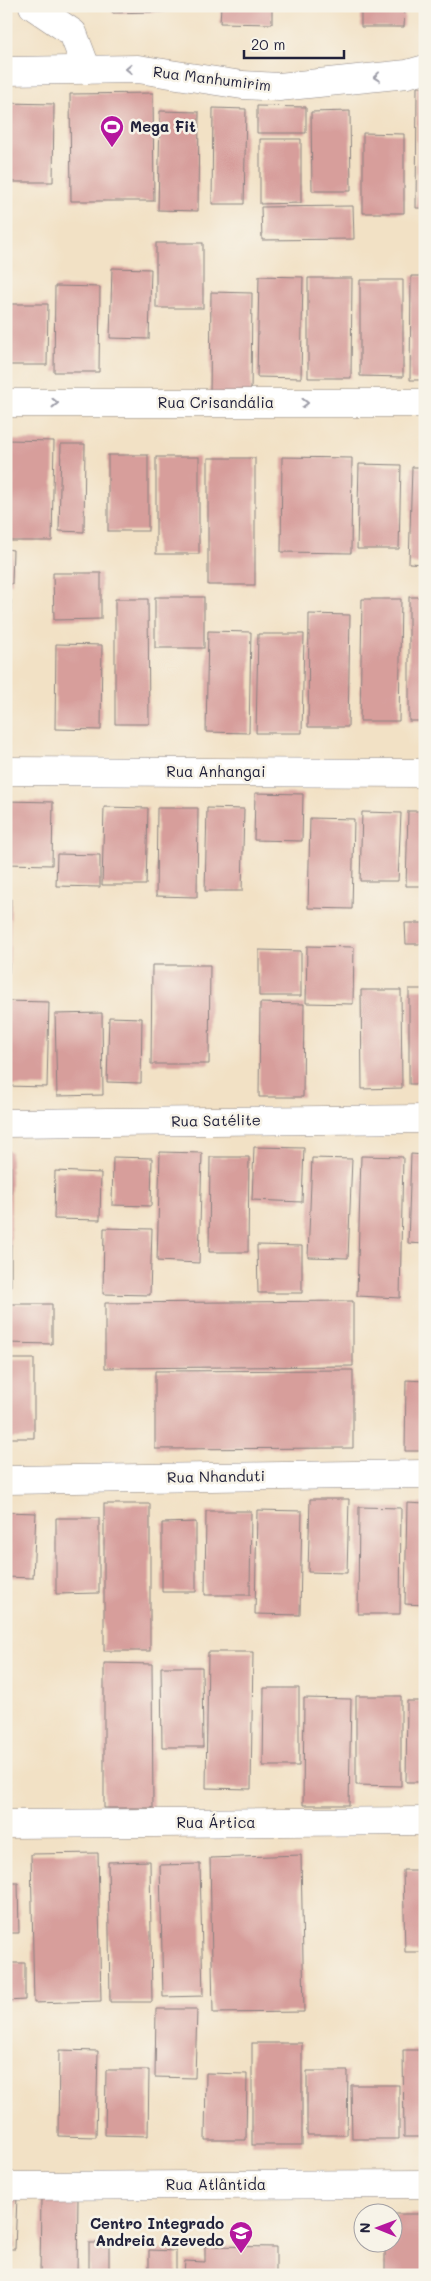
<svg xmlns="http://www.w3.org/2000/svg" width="431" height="2281" viewBox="0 0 431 2281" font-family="Mali,sans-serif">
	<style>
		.building { fill: #d79e9b }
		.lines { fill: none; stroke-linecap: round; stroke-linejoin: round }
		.minor-casing { stroke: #8a8280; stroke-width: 29 }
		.tertiary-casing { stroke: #8a8280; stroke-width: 29 }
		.minor { stroke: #fff; stroke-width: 28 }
		.tertiary { stroke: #fff; stroke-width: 28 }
		.oneway { stroke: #9c9ca7 }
		.labels { text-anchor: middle; stroke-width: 5; stroke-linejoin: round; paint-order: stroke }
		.street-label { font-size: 15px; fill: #22223b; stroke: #f7f3e8 }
		.poi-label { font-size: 15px; font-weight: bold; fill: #22223b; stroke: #f7f3e8; text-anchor: start }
	</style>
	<rect width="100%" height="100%" fill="#f7f3e8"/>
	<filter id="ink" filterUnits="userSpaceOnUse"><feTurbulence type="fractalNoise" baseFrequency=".02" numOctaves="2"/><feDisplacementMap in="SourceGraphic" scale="10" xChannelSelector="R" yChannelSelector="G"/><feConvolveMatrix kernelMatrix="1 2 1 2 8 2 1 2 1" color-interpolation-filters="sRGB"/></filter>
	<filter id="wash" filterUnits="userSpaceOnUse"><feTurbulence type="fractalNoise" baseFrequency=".0096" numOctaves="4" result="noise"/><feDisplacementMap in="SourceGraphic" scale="20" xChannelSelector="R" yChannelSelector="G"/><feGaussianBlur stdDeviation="1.12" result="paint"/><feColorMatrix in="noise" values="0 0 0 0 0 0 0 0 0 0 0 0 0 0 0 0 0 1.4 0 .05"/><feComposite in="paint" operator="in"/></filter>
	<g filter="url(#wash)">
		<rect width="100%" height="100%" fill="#f2e1c5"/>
		<g id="blocks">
			<g class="building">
				<polygon points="109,6 188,6 188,11 113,13"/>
				<polygon points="221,6 272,6 272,24 220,23"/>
				<rect x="296" y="6" width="34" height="3"/>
				<polygon points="361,6 405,6 404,27 361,27"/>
				<polygon points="417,87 425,87 425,208 416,208"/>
				<polygon points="153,93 154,201 71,201 70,94"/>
				<polygon points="6,103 54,104 53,182 6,182"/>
				<polygon points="257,106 306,107 306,133 257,133"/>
				<polygon points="213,108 246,109 244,204 212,204"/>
				<polygon points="160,111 199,112 198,211 158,210"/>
				<polygon points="350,111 351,191 312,191 311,112"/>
				<polygon points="363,133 404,134 404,213 363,213"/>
				<polygon points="260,139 301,139 301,203 260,204"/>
				<polygon points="353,206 354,239 262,240 261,207"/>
				<rect x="156" y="243" width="47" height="65"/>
				<polygon points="112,268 151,269 149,339 110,338"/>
				<polygon points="259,276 303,277 301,378 257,377"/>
				<polygon points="411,276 425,276 425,380 410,380"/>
				<polygon points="308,278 352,278 351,378 308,378"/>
				<polygon points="360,280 403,280 403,377 360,376"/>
				<polygon points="55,286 100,287 99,372 54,372"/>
				<polygon points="211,292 252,293 251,396 210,396"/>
				<polygon points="6,304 48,304 47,365 6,365"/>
				<polygon points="6,440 54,441 52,541 6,541"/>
				<polygon points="61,444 85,444 84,532 59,531"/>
				<rect x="108" y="455" width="40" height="76"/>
				<rect x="156" y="457" width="43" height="97"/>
				<polygon points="282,457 352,458 351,553 281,552"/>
				<rect x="208" y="458" width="47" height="127"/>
				<polygon points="359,464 401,465 399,549 357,549"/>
				<polygon points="412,467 425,467 425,564 409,563"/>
				<polygon points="6,549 13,550 12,584 6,584"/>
				<polygon points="53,573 101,573 101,619 54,620"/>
				<rect x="155" y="597" width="49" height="51"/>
				<rect x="409" y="597" width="16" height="124"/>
				<polygon points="6,599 11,600 11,634 6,634"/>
				<polygon points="115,599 148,599 149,724 115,724"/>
				<polygon points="362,599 401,599 399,721 360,721"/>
				<polygon points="309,614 350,615 348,727 308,727"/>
				<polygon points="208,631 251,632 249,733 206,732"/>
				<polygon points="258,634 304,634 302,733 256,733"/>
				<polygon points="56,644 102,645 101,730 55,729"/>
				<polygon points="255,793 303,794 302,841 254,840"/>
				<polygon points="6,801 53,802 52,865 6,864"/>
				<polygon points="104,807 148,808 146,885 102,885"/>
				<polygon points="157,808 198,808 197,897 156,896"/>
				<polygon points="207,808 244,809 242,891 205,891"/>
				<polygon points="408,811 425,811 425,886 406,886"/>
				<polygon points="362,812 401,813 398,881 360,881"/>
				<polygon points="310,818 354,819 352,909 308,908"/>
				<polygon points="57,854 100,855 100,887 56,886"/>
				<polygon points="6,899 11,899 9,973 6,973"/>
				<polygon points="405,923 425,923 425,944 406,944"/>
				<polygon points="307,946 354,947 353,1004 306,1003"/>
				<polygon points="259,950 301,951 301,996 259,996"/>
				<polygon points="152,965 210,965 209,1064 151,1064"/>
				<rect x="409" y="989" width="16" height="95"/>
				<polygon points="361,990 401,990 402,1088 362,1089"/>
				<polygon points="6,1001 49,1002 47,1087 6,1086"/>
				<polygon points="260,1003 304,1004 303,1097 259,1097"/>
				<polygon points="102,1013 103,1095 57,1096 55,1014"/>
				<polygon points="109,1017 142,1018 141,1083 107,1082"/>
				<polygon points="254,1147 304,1148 302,1202 252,1200"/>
				<rect x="6" y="1151" width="5" height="136"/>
				<polygon points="160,1152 202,1153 199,1263 157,1261"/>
				<polygon points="411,1154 425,1155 425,1244 408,1243"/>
				<polygon points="361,1156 403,1157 400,1298 357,1296"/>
				<polygon points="113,1157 152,1158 151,1206 112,1205"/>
				<polygon points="210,1157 249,1157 248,1252 209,1252"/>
				<polygon points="312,1158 352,1159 348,1258 308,1257"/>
				<polygon points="55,1171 101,1173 100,1220 54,1219"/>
				<polygon points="104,1228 152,1229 150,1295 103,1294"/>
				<polygon points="257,1245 302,1246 302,1293 258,1293"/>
				<polygon points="353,1301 353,1366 105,1368 105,1303"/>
				<polygon points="6,1304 52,1304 52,1344 6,1343"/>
				<rect x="6" y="1359" width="28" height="79"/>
				<polygon points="353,1370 353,1448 155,1449 155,1371"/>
				<polygon points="406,1380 425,1381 425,1451 405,1451"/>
				<polygon points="310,1499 349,1499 347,1573 308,1572"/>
				<polygon points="407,1503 425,1504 425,1605 405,1604"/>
				<rect x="104" y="1504" width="46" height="147"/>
				<polygon points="359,1507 401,1508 400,1614 358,1614"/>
				<polygon points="257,1510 302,1511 300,1615 255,1614"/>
				<polygon points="206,1511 251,1511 250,1595 205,1595"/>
				<polygon points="6,1512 36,1513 33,1578 6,1577"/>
				<polygon points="56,1518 99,1518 99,1593 56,1594"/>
				<polygon points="196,1522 196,1592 162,1592 162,1523"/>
				<polygon points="208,1652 253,1652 251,1789 206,1788"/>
				<polygon points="104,1663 152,1664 153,1808 104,1808"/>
				<polygon points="161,1667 202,1667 203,1747 162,1747"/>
				<polygon points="264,1688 299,1688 299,1766 263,1766"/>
				<polygon points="356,1696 401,1696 401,1786 356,1785"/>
				<polygon points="304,1698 351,1699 349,1805 303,1805"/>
				<polygon points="407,1701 425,1701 425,1782 406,1782"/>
				<polygon points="98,1853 101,2001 34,2003 31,1854"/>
				<polygon points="301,1855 304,2012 213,2013 210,1858"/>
				<polygon points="150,1861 152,2002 110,2002 108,1862"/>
				<polygon points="200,1864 203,1996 163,1997 160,1865"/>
				<polygon points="403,1870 425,1870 425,1952 405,1952"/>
				<polygon points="6,1883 18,1883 19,1933 6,1933"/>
				<polygon points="6,1963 25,1963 25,2000 6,2001"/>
				<polygon points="156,2009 197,2009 195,2078 155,2077"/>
				<rect x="252" y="2043" width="50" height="102"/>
				<polygon points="59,2050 98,2051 96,2137 58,2136"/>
				<polygon points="403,2050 425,2050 425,2137 404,2137"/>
				<polygon points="106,2070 149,2070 148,2136 105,2135"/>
				<polygon points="307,2071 348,2071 347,2135 307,2135"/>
				<polygon points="206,2073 247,2074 246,2140 205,2140"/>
				<polygon points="351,2085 399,2085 399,2139 352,2139"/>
				<polygon points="6,2196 17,2196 15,2249 6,2249"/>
				<polygon points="41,2197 78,2198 77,2275 40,2275"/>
				<polygon points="394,2214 425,2214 425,2275 385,2275 385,2244 394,2244"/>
				<rect x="89" y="2243" width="20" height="32"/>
				<polygon points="205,2246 276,2247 276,2275 184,2275 185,2261 205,2262"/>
				<polygon points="149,2250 176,2251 176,2275 149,2275"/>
			</g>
		</g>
	</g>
	<g filter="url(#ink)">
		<use href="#blocks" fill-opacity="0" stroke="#8a8280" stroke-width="1"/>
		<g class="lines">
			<g class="minor-casing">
				<g id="minor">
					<polyline points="6,771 425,773"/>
					<polyline points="6,1123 425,1119"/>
					<polyline points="6,1480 425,1474"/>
					<polyline points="6,1824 425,1821"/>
					<polyline points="6,2186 425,2184"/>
				</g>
			</g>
			<g class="tertiary-casing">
				<g id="tertiary">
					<polyline points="33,6 73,33 87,70"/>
					<polyline points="6,71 138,69 242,85 279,87 407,74 425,69"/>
					<polyline points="6,403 425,403"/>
				</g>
			</g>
			<use href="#minor" class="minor"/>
			<use href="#tertiary" class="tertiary"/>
		</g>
		<defs><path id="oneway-chevron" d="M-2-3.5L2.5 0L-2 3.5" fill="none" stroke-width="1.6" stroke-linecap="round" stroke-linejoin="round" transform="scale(1.25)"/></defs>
		<g class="oneway">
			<use href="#oneway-chevron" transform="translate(129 69) rotate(179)"/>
			<use href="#oneway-chevron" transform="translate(377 77) rotate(174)"/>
			<use href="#oneway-chevron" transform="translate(55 403)"/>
			<use href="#oneway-chevron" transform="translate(305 403)"/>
		</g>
	</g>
	<defs>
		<g id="stadium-pin" transform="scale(1.25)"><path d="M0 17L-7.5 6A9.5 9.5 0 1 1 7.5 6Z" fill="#b5179e" stroke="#f7f3e8"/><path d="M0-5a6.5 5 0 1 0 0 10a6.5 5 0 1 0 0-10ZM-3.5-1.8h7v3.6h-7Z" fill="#fff"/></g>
		<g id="school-pin" transform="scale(1.25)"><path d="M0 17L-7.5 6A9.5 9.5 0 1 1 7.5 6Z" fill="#b5179e" stroke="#f7f3e8"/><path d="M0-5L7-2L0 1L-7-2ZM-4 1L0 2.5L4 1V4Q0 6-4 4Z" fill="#fff"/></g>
	</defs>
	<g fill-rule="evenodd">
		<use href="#stadium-pin" x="112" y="127"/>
		<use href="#school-pin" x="241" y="2233"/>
	</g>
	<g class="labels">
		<g class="street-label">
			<text transform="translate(212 79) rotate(7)" y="5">Rua Manhumirim</text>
			<text x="216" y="408">Rua Crisandália</text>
			<text x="216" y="777">Rua Anhangai</text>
			<text transform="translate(216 1121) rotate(-1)" y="5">Rua Satélite</text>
			<text transform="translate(216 1477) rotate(-1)" y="5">Rua Nhanduti</text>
			<text x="216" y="1828">Rua Ártica</text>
			<text x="216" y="2190">Rua Atlântida</text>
		</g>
		<g class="poi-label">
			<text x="130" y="132">Mega Fit</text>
			<text x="224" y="2229" text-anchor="end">Centro Integrado<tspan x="224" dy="17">Andreia Azevedo</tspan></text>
		</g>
	</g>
	<rect width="431" height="2281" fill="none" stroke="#f7f3e8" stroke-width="25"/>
	<g transform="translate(378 2228) rotate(271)"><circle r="24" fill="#f7f3e8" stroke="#a29fa3"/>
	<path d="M0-4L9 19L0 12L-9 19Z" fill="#b5179e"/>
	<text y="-8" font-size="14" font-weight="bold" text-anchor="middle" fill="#22223b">N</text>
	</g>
	<path d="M244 50v8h100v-8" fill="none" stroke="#22223b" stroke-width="2.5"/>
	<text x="251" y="50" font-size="15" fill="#22223b" stroke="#f7f3e8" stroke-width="4" paint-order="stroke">20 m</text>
</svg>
